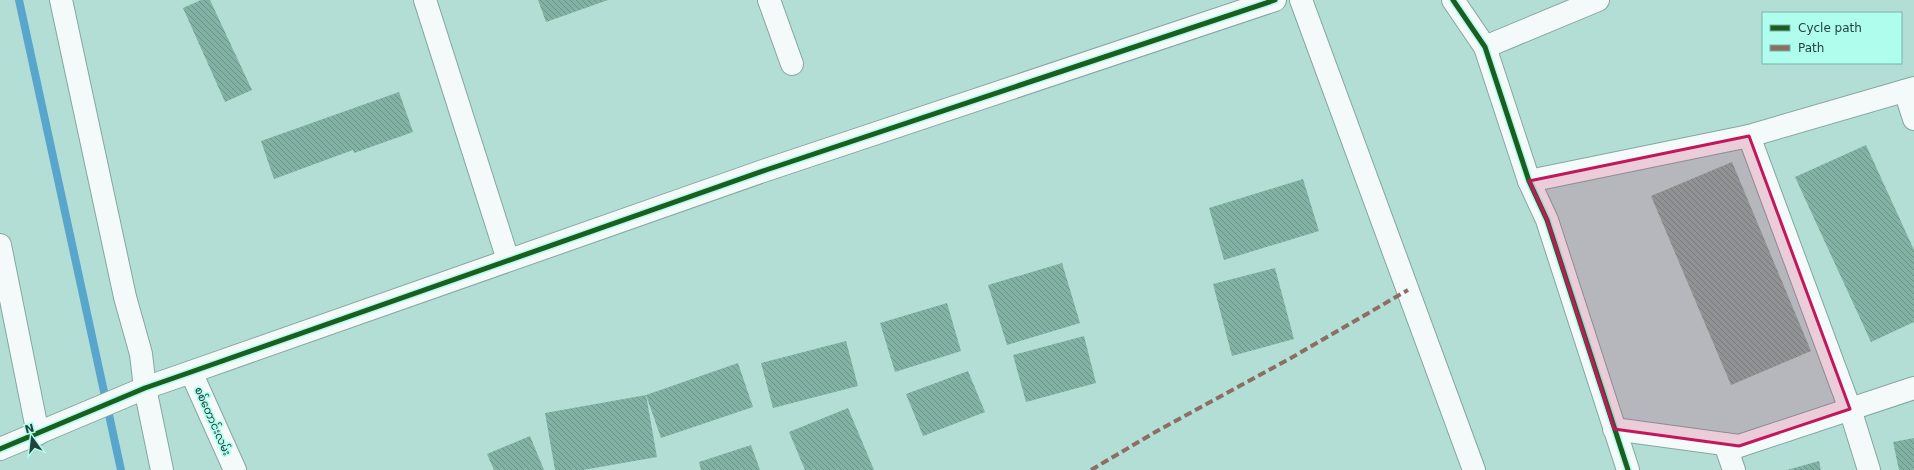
<svg xmlns="http://www.w3.org/2000/svg" width="1914" height="470" viewBox="0 0 1914 470" font-family="'DejaVu Sans','Noto Sans Myanmar',sans-serif">
	<style>
		.lines { fill: none; stroke-linecap: round; stroke-linejoin: round }
		.stream { stroke: #59a6cc; stroke-width: 8 }
		.building { fill: url(#building-back-hatch) }
		.minor-casing { stroke: #84a7a1; stroke-width: 24 }
		.tertiary-casing { stroke: #84a7a1; stroke-width: 24 }
		.minor { stroke: #f4faf9; stroke-width: 22 }
		.tertiary { stroke: #f4faf9; stroke-width: 22 }
		.quiet { stroke: #8d6e63; stroke-width: 4; stroke-dasharray: 8 4; stroke-linecap: butt }
		.cycleway-casing { stroke: #aefded; stroke-width: 8 }
		.cycleway { stroke: #1b5e20; stroke-width: 5 }
		.marked { fill: #c2185b; fill-opacity: 0.2; stroke: #c2185b; stroke-width: 3; stroke-linejoin: round }
		.labels { text-anchor: middle; stroke-width: 3.5; stroke-linejoin: round; paint-order: stroke }
		.street-label { font-size: 11px; fill: #22433d; stroke: #aefded }
	</style>
	<defs>
		<pattern id="building-back-hatch" width="6" height="6" patternUnits="userSpaceOnUse"><rect width="6" height="6" fill="#82b2a3"/><path d="M-1 5l2 2M0 0l6 6M5-1l2 2" fill="none" stroke="#6a9286"/></pattern>
	</defs>
	<rect width="100%" height="100%" fill="#b3ded6"/>
	<g class="lines">
		<polyline class="stream" points="19,0 121,470"/>
	</g>
	<g class="building">
		<polygon points="201,0 210,0 252,90 225,102 183,8"/>
		<polygon points="538,0 608,0 546,22"/>
		<polygon points="399,92 413,132 354,153 353,150 274,179 261,141"/>
		<polygon points="1866,145 1914,250 1914,322 1871,342 1795,177"/>
		<polygon points="1732,162 1811,351 1731,385 1651,196"/>
		<polygon points="1303,179 1319,231 1224,260 1209,208"/>
		<polygon points="1062,263 1080,323 1007,345 988,285"/>
		<polygon points="1275,268 1294,339 1232,356 1213,284"/>
		<polygon points="947,303 961,351 895,372 880,323"/>
		<polygon points="1084,336 1096,383 1026,402 1013,355"/>
		<polygon points="846,341 858,386 773,408 761,363"/>
		<polygon points="738,363 753,407 661,438 646,395"/>
		<polygon points="968,371 985,412 923,436 906,394"/>
		<polygon points="646,395 657,457 583,470 555,470 545,413"/>
		<polygon points="848,408 874,470 805,470 789,432"/>
		<polygon points="530,436 544,470 494,470 487,454"/>
		<polygon points="1914,438 1914,470 1899,470 1893,442"/>
		<polygon points="751,445 760,470 701,470 699,462"/>
		<polygon points="1819,461 1821,470 1787,470"/>
	</g>
	<g class="lines">
		<g class="minor-casing">
			<g id="minor">
				<polyline points="61,0 125,297 141,354 145,388 162,470"/>
				<polyline points="425,0 508,260"/>
				<polyline points="769,0 792,64"/>
				<polyline points="1301,0 1474,470"/>
				<polyline points="1453,0 1485,47 1529,181 1547,220 1628,470"/>
				<polyline points="1485,47 1598,0"/>
				<polyline points="1905,91 1914,119"/>
				<polyline points="1749,136 1850,409 1869,470"/>
				<polyline points="1529,181 1749,136 1914,88"/>
				<polyline points="0,245 38,434"/>
				<polyline points="191,372 235,470"/>
				<polyline points="1614,429 1739,446 1914,388"/>
				<polyline points="1725,444 1734,470"/>
			</g>
		</g>
		<g class="tertiary-casing">
			<polyline id="tertiary" points="0,449 145,388 191,372 766,170 1275,0"/>
		</g>
		<use href="#minor" class="minor"/>
		<use href="#tertiary" class="tertiary"/>
		<polyline class="quiet" points="1091,470 1157,431 1291,358 1408,290"/>
		<g class="cycleway-casing">
			<g id="cycleway">
				<polyline points="1453,0 1485,47 1529,181 1547,220 1628,470"/>
				<polyline points="0,449 145,388 191,372 766,170 1275,0"/>
			</g>
		</g>
		<use href="#cycleway" class="cycleway"/>
	</g>
	<path class="marked" d="M1749 136 1850 409 1739 446 1614 429 1547 220 1529 181Z"/>
	<g class="labels">
		<g class="street-label">
			<text transform="translate(213 421) rotate(66)" y="4">စစ်တောင်းလမ်း</text>
		</g>
	</g>
	<rect x="1762" y="12" width="140" height="52" fill="#aefded" stroke="#76b3a7"/>
	<rect x="1770" y="25" width="20" height="6" fill="#1b5e20" stroke="#76b3a7"/>
	<text x="1798" y="32" font-size="12" fill="#22433d">Cycle path</text>
	<rect x="1770" y="45" width="20" height="6" fill="#8d6e63" stroke="#76b3a7"/>
	<text x="1798" y="52" font-size="12" fill="#22433d">Path</text>
	<g transform="translate(32 438) rotate(345)" stroke="#aefded" stroke-width="3" paint-order="stroke">
	<path d="M0-3L7 15L0 10L-7 15Z" fill="#22433d"/>
	<text y="-6" font-size="11" font-weight="bold" text-anchor="middle" fill="#22433d">N</text>
	</g>
</svg>
